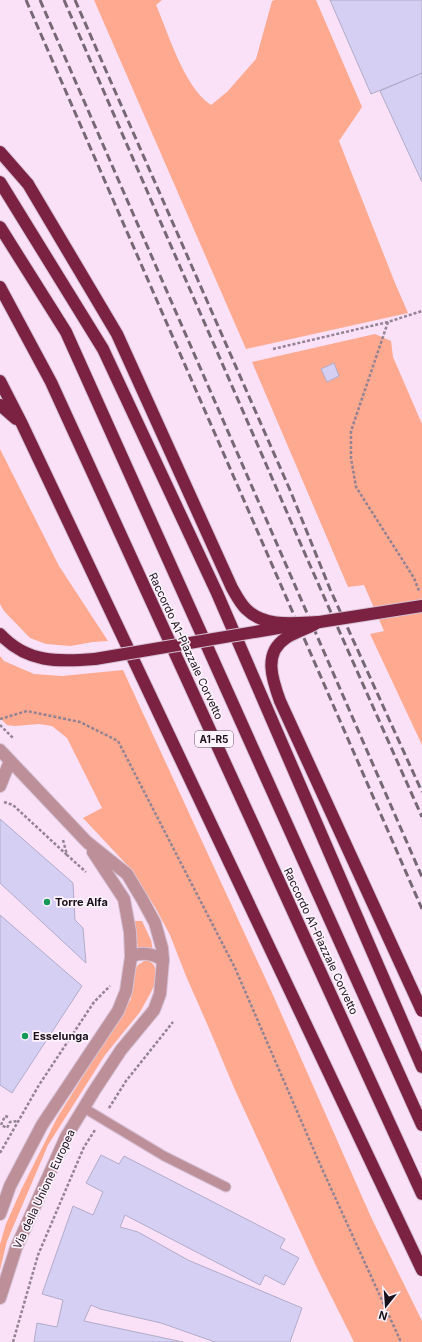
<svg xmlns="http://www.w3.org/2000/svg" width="422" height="1342" viewBox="0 0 422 1342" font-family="Inter,sans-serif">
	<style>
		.green { fill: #fea990 }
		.building { fill: #d5cff3; stroke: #b1acc9 }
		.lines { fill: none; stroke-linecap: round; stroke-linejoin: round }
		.lane-casing { stroke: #d6c0d4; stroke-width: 11 }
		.street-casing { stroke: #d6c0d4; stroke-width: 14 }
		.highway-casing { stroke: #d6c0d4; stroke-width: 14 }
		.path { stroke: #948393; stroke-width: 2.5; stroke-dasharray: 3 2; stroke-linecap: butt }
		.lane { stroke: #bc8f99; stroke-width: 9 }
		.street { stroke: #bc8f99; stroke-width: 12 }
		.highway { stroke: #7b2141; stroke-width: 12 }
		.rail { stroke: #776876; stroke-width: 3; stroke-dasharray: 8 4; stroke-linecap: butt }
		.highway-bridge-casing { stroke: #d6c0d4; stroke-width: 14; stroke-linecap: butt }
		.highway-bridge { stroke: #7b2141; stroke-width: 12 }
		.poi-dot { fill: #129857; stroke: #fef3fd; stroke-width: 1.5 }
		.labels { text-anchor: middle; stroke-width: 3.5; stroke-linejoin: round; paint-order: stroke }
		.shield { fill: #fef3fd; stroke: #5e565e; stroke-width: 1 }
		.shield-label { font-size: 10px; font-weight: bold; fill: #1a121a }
		.street-label { font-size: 11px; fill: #1a121a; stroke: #fef3fd }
		.poi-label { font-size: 11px; font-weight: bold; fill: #1a121a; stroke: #fef3fd; text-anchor: start }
	</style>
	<rect width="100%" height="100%" fill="#fae1f8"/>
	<g class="green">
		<path d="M94 0H162L156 5C169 35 184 87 211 105L227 92 256 59 272 1 275 0H316L362 107 339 141 395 283 408 313 246 349Z"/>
		<polygon points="375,334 391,341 393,357 422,424 422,745 370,634 384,631 364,585 348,587 252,362"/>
		<polygon points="0,449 59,566 108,641 93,642 70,646 46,644 30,638 4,611 0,604"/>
		<polygon points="0,656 4,661 34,674 62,676 123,670 273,995 371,1217 422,1321 422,1342 354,1342 317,1268 235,1090 208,1026 186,976 170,935 155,907 128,866 83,818 102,808 67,738 52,726 39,724 15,726 7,725 0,718"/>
		<polygon points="133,921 142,921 151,940 153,951 138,948"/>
		<polygon points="147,959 154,965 158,977 151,992 140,1012 105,1055 48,1145 7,1241 0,1270 0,1244 6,1224 22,1188 57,1118 131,999 132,974 138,965"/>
	</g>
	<g class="building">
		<polygon points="330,0 422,0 422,73 371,94"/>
		<polygon points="422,73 422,182 380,91"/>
		<polygon points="334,363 339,376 327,382 321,369"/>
		<polygon points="0,819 73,883 75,920 83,928 86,963 0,883"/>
		<polygon points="0,915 82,986 12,1093 0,1085"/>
		<polygon points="101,1155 119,1164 124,1156 285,1239 280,1248 299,1258 284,1285 265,1275 260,1285 125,1215 120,1227 138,1232 188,1260 302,1308 290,1342 215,1342 161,1323 100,1309 91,1305 84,1321 183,1342 34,1342 37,1323 57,1327 63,1300 42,1294 73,1206 93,1215 103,1192 86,1183"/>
	</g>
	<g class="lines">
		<g class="lane-casing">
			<polyline id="lane" points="84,1108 164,1156 226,1187"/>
		</g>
		<g class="street-casing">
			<g id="street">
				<polyline points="0,750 87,842 127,874 142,899 155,923 162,948 163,960 160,994 154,1010 121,1050 94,1091 66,1137 16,1248 0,1298"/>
				<polyline points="0,786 10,761"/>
				<path d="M131 957C142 951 153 954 163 960"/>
				<polyline points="0,1214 10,1186 42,1125 118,1011 126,991 131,957 130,932 124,899 93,852"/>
			</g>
		</g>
		<g class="highway-casing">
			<g id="highway">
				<polyline points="0,152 28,184"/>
				<polyline points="0,182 103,349 217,593 422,1067"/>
				<polyline points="0,227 66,332 422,1125"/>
				<polyline points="0,287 51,382 422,1194"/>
				<polyline points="0,381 22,424 422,1270"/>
				<polyline points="0,405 16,419"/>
				<path d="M0 634C27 663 58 662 95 659"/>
			</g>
		</g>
		<g class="path">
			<polyline points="388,322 351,431 351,458 356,487 414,578 419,591"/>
			<polyline points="273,349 388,322 422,311"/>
			<polyline points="0,719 27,711 80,722 118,741 235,968 319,1162 401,1342"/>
			<polyline points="0,725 14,739"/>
			<polyline points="4,802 13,805 67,855"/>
			<polyline points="63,840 67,855 86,872"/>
			<polyline points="109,1108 126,1081 173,1022"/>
			<polyline points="8,1117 5,1116 1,1125 7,1128 10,1122 18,1121"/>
			<polyline points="0,1153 39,1085 94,1002 110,986"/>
			<polyline points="13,1342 38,1255 84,1147 95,1130"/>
		</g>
		<use href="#lane" class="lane"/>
		<use href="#street" class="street"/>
		<use href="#highway" class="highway"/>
		<g class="rail">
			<polyline points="26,0 422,909"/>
			<polyline points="40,0 422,877"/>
			<polyline points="64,0 309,563 422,817"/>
			<polyline points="75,0 290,490 330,589 422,792"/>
		</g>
		<g class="highway-bridge-casing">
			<g id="highway-bridge">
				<path d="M28 184 117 334 232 588C236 595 240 603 246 609 265 628 295 623 319 622"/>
				<polyline points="313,623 422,606"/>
				<path d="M315 624C306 629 295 632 286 638 263 653 272 679 280 701L422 1011"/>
				<polyline points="95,659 284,627"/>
			</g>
		</g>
		<use href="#highway-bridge" class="highway-bridge"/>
	</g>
	<g class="poi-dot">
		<circle cx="47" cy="902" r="4"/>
		<circle cx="25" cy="1036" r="4"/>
	</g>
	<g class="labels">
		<rect class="shield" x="195" y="731" width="38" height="16" rx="3"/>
		<g class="shield-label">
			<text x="214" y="743">A1-R5</text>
		</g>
		<g class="street-label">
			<text transform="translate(186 646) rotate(65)" y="4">Raccordo A1-Piazzale Corvetto</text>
			<text transform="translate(321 941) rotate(65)" y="4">Raccordo A1-Piazzale Corvetto</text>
			<text transform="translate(44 1189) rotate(-65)" y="4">Via della Unione Europea</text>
		</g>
		<g class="poi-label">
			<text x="55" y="906">Torre Alfa</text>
			<text x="33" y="1040">Esselunga</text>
		</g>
	</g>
	<g transform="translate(386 1306) rotate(197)" stroke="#fef3fd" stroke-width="3" paint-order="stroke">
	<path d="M0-3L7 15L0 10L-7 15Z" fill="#1a121a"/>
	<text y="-6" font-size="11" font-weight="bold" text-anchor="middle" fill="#1a121a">N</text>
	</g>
</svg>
